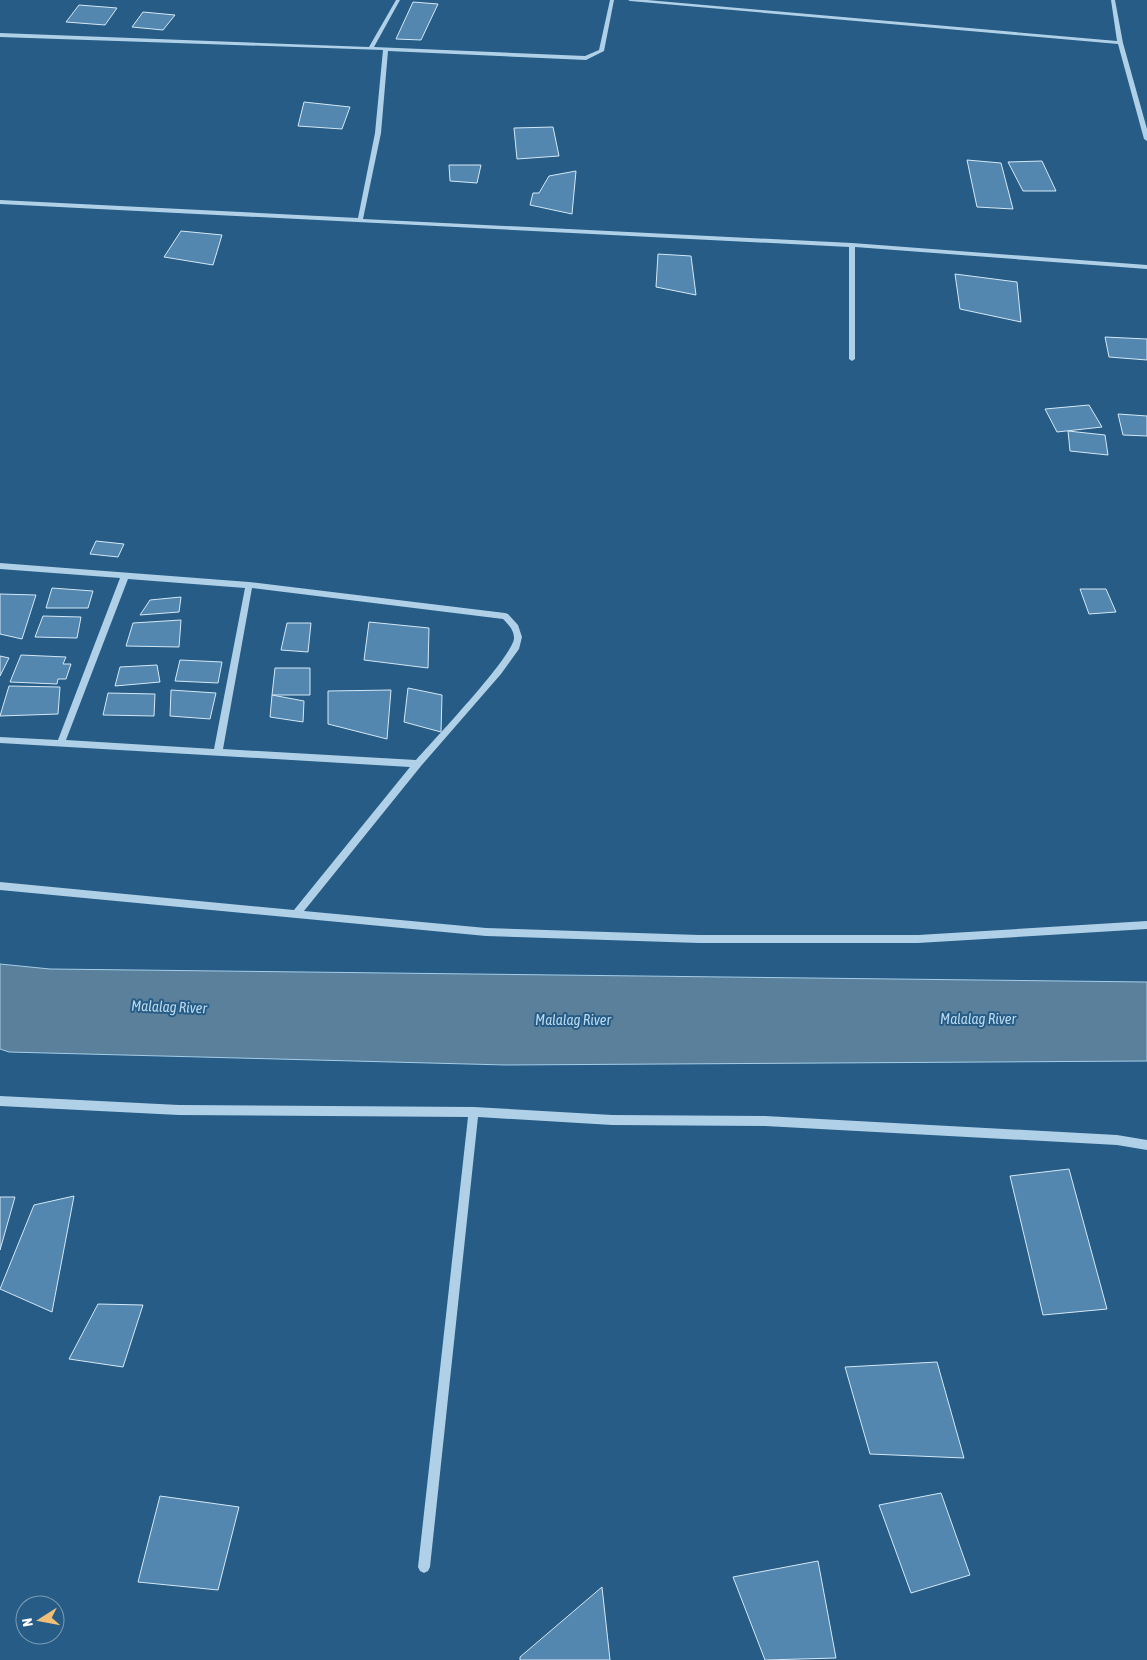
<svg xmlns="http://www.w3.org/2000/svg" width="1147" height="1660" viewBox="0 0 1147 1660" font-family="'Asap Condensed',sans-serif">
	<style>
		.water { fill: #5b809c; stroke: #a5cde8 }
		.building { fill: #5387af; stroke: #d4e8f6 }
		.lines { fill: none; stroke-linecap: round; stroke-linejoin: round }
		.minor { fill: #b0d0e8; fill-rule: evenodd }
		.labels { text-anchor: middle; stroke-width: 4; stroke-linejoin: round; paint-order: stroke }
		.water-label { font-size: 15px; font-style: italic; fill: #bcdaef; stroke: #265c85 }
	</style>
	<rect width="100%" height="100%" fill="#265c85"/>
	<polygon class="water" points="0,964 50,969 1147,982 1147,1061 506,1065 9,1052 0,1049"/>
	<g class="building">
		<polygon points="413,2 438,4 421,40 396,39"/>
		<polygon points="79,5 117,8 105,25 66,22"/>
		<polygon points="143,12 175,15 163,30 132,27"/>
		<polygon points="304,102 350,107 342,129 298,126"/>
		<polygon points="553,127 559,156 517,159 514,128"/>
		<polygon points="967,160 1001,163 1013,209 977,207"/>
		<polygon points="1042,161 1056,191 1023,191 1008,162"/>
		<polygon points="449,165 481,165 477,183 450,181"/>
		<polygon points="576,171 572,214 530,205 533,193 539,193 549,176"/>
		<polygon points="181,231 222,235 213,265 164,257"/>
		<polygon points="658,254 691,256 696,295 656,287"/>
		<polygon points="955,274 1017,282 1021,322 960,309"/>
		<polygon points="1105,337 1147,339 1147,360 1109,357"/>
		<polygon points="1089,405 1102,427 1057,432 1045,409"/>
		<polygon points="1118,414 1147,416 1147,436 1123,435"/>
		<polygon points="1068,431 1105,435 1108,455 1070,451"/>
		<polygon points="96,541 124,544 118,557 90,554"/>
		<polygon points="52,588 93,591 88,608 46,608"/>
		<polygon points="1080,589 1106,589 1116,612 1089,614"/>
		<polygon points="0,594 36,595 22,639 0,634"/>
		<polygon points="181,597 179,612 140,615 150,600"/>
		<polygon points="43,616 81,617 77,638 35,637"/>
		<polygon points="181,620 179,647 126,646 133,623"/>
		<polygon points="369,622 429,628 428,668 364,660"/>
		<polygon points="287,623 311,623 308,652 281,650"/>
		<polygon points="21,655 66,657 63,664 71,664 66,679 58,679 57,684 10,682"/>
		<polygon points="0,656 9,658 0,676"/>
		<polygon points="180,660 222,662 218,683 175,681"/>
		<polygon points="157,665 160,682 115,686 120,667"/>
		<polygon points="275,668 310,668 310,695 272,695"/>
		<polygon points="9,686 60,687 58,714 0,716"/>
		<polygon points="408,688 442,695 441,732 404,722"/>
		<polygon points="171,690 216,693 210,719 170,716"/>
		<polygon points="391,690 387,739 328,724 328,691"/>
		<polygon points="108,693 155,694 154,716 103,715"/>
		<polygon points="272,695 304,701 303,722 270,717"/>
		<polygon points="1069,1169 1107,1309 1043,1315 1010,1176"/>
		<polygon points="74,1196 52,1312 0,1289 34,1205"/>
		<polygon points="0,1197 15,1197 0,1250"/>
		<polygon points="98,1304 143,1305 123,1367 69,1359"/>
		<polygon points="937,1362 964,1458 870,1454 845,1367"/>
		<polygon points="941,1493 970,1575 911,1593 879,1505"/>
		<polygon points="160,1496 239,1507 218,1590 138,1582"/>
		<polygon points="818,1561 836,1658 765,1660 733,1577"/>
		<polygon points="602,1587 610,1660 520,1660 520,1657"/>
	</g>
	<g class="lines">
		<g class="minor">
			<polygon points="396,0 400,0 374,47 585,56 599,50 610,0 614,0 604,51 586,60 388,51 381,133 363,219 852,243 1147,265 1147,269 855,247 855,359 852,361 849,359 849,247 0,204 0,200 358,218 375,133 383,50 0,37 0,33 369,47"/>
			<polygon points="628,0 647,0 1117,41 1111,0 1115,0 1123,43 1147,129 1147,141 1144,139 1118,44 630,1"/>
			<path d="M0 563 249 582 505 613 508 614 518 625 522 637 519 649 501 674 421 766 304 911 486 928 699 935H918L1147 921V929L918 943H699L486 936 0 890V882L294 910 410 767 0 743V737L58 740 120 578 0 569ZM128 579 245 588 214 749 66 740ZM252 588 503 619C508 624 514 630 514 638 514 655 432 742 416 760L223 749Z"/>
			<polygon points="0,1096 179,1105 474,1107 612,1115 765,1116 1117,1135 1147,1140 1147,1150 1117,1145 765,1126 612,1125 478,1117 430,1567 428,1571 424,1573 420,1571 418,1567 468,1117 179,1115 0,1106"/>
		</g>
	</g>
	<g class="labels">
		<g class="water-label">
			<text transform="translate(169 1007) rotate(2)" y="5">Malalag River</text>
			<text x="978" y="1024">Malalag River</text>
			<text x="573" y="1025">Malalag River</text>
		</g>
	</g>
	<g transform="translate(40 1620) rotate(259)"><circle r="24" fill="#265c85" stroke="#7d9db6"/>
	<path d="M0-4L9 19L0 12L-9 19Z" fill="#f1be76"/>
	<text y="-8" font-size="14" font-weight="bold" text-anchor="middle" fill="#ffffff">N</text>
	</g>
</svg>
